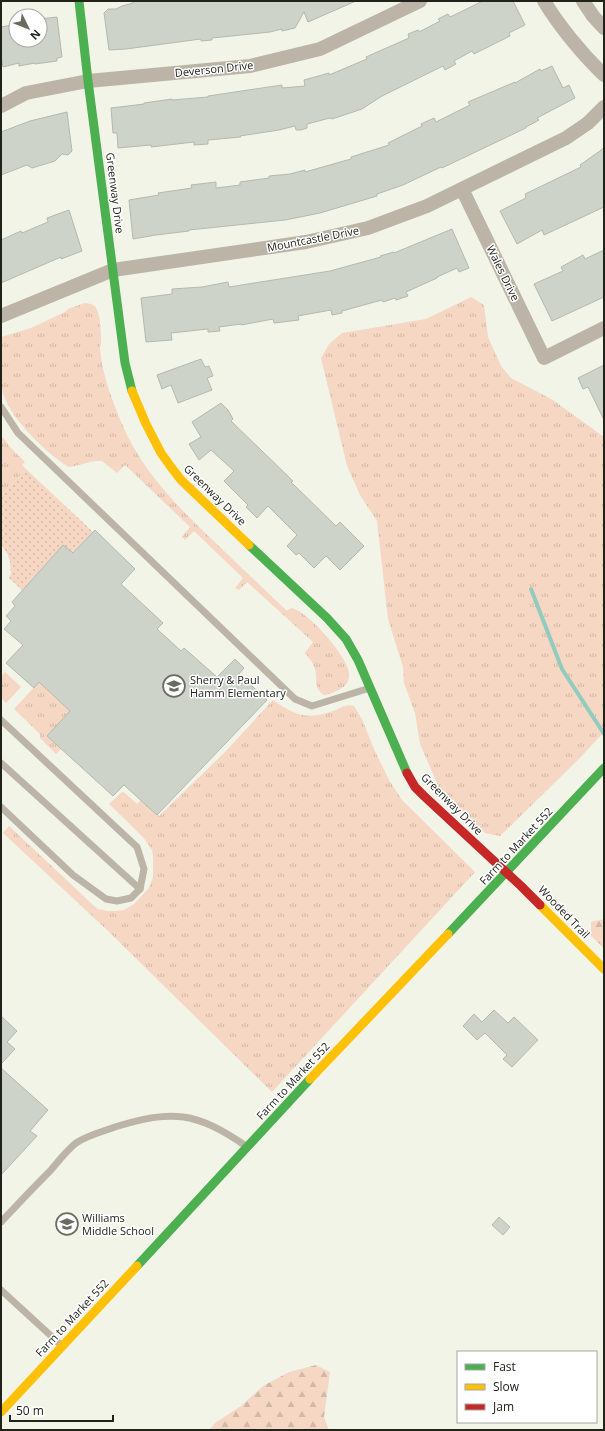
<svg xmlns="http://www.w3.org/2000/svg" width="605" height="1431" viewBox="0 0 605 1431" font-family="'Open Sans',sans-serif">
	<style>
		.grass { fill: url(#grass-tufts) }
		.forest { fill: url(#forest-firs) }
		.park { fill: url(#park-dots) }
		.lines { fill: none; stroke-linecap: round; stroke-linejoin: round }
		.stream { stroke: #94cbbf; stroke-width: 4 }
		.building { fill: #ced3ca; stroke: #b4b9b0 }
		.lane { stroke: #bcb4a6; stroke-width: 7 }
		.street { stroke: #bcb4a6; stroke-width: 14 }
		.fast { stroke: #4caf50; stroke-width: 9 }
		.slow { stroke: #ffc107; stroke-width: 9 }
		.jam { stroke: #c62828; stroke-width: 9 }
		.labels { text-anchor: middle; stroke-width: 3; stroke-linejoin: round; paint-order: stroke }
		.street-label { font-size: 11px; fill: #21231a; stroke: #fff }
		.poi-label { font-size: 11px; fill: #21231a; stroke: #fff; text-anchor: start }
	</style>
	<defs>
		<pattern id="grass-tufts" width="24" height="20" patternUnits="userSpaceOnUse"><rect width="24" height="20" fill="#f5d7c3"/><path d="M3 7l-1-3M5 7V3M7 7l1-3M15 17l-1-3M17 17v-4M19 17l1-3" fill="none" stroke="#d2b8a7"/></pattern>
		<pattern id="forest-firs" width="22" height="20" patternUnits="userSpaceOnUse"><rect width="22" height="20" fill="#f5d7c3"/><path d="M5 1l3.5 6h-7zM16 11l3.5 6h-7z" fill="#d2b8a7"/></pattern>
		<pattern id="park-dots" width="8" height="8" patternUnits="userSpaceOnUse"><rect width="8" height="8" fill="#f5d7c3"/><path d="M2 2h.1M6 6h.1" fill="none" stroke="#d2b8a7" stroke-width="1.8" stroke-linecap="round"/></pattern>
	</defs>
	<rect width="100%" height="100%" fill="#f2f4e8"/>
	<g class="grass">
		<polygon points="471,297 484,305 488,337 501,366 511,378 553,400 604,437 604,732 580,758 500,836 485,833 440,790 420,744 415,713 404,683 403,667 388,619 377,521 360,495 347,466 321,358 329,344 342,333 426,319"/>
		<path d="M85 303C91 304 95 304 97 310 100 317 101 329 101 337 102 341 100 344 100 348 102 375 112 400 122 424 144 475 181 510 221 548 243 569 265 590 287 611L291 608C307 610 348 657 349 673 351 687 335 693 324 695 312 687 319 678 314 666 312 661 308 657 305 653L313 642 247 582 239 590 235 588 243 578 194 531 185 540 182 537 190 527 125 465 117 473 102 461H95L70 467 67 466C44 451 8 416 2 390 0 378 1 351 1 337L31 328 65 312 68 309Z"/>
		<polygon points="1,435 11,448 25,462 22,465 26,469 1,496"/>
		<polygon points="5,672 21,687 6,703 1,698 1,677"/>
		<polygon points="39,682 70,711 47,736 61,749 56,754 40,738 40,734 14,709"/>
		<path d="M273 700C297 717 308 720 336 710 342 707 347 704 354 706L362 719 374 749 389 780 402 800 475 872 272 1092 107 930 3 833 9 826 93 905 98 909 107 911H115L124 910 134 904 149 888 153 877V856L152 850 143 837 109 804 122 792 125 793 137 804 141 800 159 816 226 751Z"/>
	</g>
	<g class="forest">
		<polygon points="604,919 604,948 591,936 591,922"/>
		<polygon points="316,1365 330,1372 324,1417 329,1430 209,1430 215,1423 241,1406 263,1386 289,1372"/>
	</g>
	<polygon class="park" points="26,469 93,532 73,553 63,545 22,590 9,578 11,574 10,562 8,555 1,544 1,496"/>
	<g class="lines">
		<polyline class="stream" points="531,589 562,669 604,734"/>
	</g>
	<g class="building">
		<polygon points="133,1 356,1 308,22 304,12 295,28 282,31 282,29 270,32 212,38 212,40 201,41 201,39 126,49 109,50 104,13 108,9 116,9 122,6 133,3"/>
		<polygon points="483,1 513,1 525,25 509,33 510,36 474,54 472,51 454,61 456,64 445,70 443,66 382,96 362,109 332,119 330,118 307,124 307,128 301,130 296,130 295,126 279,130 240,136 241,137 208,140 208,144 194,145 194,142 151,147 151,145 118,148 117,133 113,133 111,108 144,104 144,103 172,99 172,100 208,97 208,96 282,85 282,88 305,86 304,80 329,73 329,75 367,59 366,57 409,38 408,34 418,30 419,32 440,21 438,19 448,14 450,17"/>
		<polygon points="57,17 62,57 57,58 57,61 35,64 35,63 19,66 19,63 3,67 1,57 1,27 16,24 16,40 40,40 40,19"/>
		<polygon points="552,66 563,88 569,85 575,98 537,118 539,120 526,127 526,128 442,168 441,167 403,185 377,194 377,196 320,213 285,220 189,230 189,231 156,235 133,239 129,200 159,195 158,193 192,188 191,185 216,182 216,188 240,185 240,182 269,178 269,176 290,174 305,170 305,172 351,159 351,157 389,145 388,143 422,126 421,124 434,118 436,122 470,105 468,102 515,82 515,83 540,69 541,71"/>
		<polygon points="67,112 72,151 68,155 62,154 55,161 32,168 27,165 1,175 1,132 30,121"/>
		<polygon points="604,148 604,207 544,235 542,230 517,244 500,211 526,198 525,194 581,167 580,165"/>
		<polygon points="69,210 82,251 61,259 61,257 1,283 1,240 21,231 22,233 48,222 47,218"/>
		<polygon points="452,229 469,268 459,272 457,268 437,277 437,278 406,292 408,296 396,300 395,298 383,302 382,300 342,311 342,313 332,315 331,310 298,316 299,320 274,323 273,319 241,325 241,324 219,327 220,331 208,332 208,329 171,333 172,340 146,342 141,298 172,294 172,289 202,287 228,282 229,287 330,271 381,257 380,256 394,252 394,253"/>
		<polygon points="604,250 604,297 552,321 534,284 563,271 561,267 583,255 585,259"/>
		<polygon points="201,359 205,367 209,366 213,376 207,378 212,390 178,403 171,385 162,389 157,375"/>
		<polygon points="604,365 604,420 588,387 583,389 578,378"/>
		<polygon points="221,403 228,410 233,419 231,421 293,481 291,482 336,526 340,522 364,546 340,570 326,556 314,568 299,553 296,555 287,546 297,535 268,506 257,518 246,507 248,505 224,481 234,471 211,450 199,460 189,444 201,437 192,422"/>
		<polygon points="95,530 135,569 121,584 163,623 157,629 181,651 184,648 217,677 235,659 244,668 239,674 267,700 157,815 124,785 113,796 47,736 70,711 39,682 34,688 6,663 23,645 4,629 11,621 6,616 15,606 12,602 63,545 73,553"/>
		<polygon points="494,1010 508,1023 514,1017 538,1040 512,1067 503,1059 507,1055 485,1033 477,1040 463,1026 474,1014 482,1022"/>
		<polygon points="1,1016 17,1031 7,1042 15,1049 1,1064"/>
		<polygon points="1,1068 48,1110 30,1131 37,1136 1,1175"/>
		<polygon points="499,1217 510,1227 503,1235 492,1225"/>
	</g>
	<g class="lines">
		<g class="lane">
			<polyline points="1,407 18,433 295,699 312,706 370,688"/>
			<polyline points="1,720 137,847 144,869 140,889 131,898 117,901 106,899 73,875 1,807"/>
			<polyline points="1,763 140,889"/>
			<path d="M1 1222C17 1205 33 1188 49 1172 58 1162 66 1151 76 1143 88 1135 102 1132 115 1127 173 1109 196 1112 246 1146"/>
			<polyline points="1,1290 61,1345"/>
		</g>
		<g class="street">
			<path d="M544 1C559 26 583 55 604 75"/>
			<polyline points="583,1 593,16 604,28"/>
			<polyline points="1,106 26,93 88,81 250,66 320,49 420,1"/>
			<polyline points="462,189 544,358 604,328"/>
			<polyline points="1,316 113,270 306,242 368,228 427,206 566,138 588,123 604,107"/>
		</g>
		<g class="fast">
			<polyline points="79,1 88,81 125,363 132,391"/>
			<polyline points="249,545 327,618 346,639 358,660 407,773"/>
			<polyline points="448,934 604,768"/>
			<polyline points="137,1266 310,1079"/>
		</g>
		<g class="slow">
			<polyline points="132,391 146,424 161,453 171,467 181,480 249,545"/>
			<polyline points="540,905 604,969"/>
			<polyline points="310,1079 448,934"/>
			<polyline points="1,1412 137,1266"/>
		</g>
		<polyline class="jam" points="407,773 415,787 424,796 521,886 540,905"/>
	</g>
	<defs>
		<g id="school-ring" transform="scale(1.15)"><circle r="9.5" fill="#fff" stroke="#6a6c62" stroke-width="1.5"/><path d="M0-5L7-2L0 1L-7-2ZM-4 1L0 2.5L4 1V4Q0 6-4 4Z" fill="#6a6c62"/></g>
	</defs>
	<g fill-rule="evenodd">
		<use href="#school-ring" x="174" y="686"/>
		<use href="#school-ring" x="67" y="1224"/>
	</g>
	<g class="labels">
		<g class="street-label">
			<text transform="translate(214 69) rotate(-6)" y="4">Deverson Drive</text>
			<text transform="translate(115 193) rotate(83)" y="4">Greenway Drive</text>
			<text transform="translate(313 239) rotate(-11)" y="4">Mountcastle Drive</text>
			<text transform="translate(503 273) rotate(64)" y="4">Wales Drive</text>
			<text transform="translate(215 495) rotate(44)" y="4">Greenway Drive</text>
			<text transform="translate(452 804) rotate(45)" y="4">Greenway Drive</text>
			<text transform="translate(516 846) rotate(-47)" y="4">Farm to Market 552</text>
			<text transform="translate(564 912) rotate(46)" y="4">Wooded Trail</text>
			<text transform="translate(293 1081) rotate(-47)" y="4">Farm to Market 552</text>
			<text transform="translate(72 1318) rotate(-47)" y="4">Farm to Market 552</text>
		</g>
		<g class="poi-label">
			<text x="190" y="684">Sherry &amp; Paul<tspan x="190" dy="13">Hamm Elementary</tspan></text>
			<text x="82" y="1222">Williams<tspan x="82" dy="13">Middle School</tspan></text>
		</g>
	</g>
	<rect width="605" height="1431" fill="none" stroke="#21231a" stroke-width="4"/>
	<rect x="457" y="1351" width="140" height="72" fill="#ffffff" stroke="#a6a7a3"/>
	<rect x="465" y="1364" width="20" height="6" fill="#4caf50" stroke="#a6a7a3"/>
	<text x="493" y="1371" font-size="12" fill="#21231a">Fast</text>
	<rect x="465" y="1384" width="20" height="6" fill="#ffc107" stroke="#a6a7a3"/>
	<text x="493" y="1391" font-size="12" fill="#21231a">Slow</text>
	<rect x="465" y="1404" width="20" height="6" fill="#c62828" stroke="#a6a7a3"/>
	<text x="493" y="1411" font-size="12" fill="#21231a">Jam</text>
	<g transform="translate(28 28) rotate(133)"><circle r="19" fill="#ffffff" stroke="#a6a7a3"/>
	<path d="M0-3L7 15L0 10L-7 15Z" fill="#6a6c62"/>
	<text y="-6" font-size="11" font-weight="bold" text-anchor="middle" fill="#21231a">N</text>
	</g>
	<path d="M10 1415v6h103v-6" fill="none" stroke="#21231a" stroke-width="2"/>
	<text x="16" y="1415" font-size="12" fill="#21231a" stroke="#ffffff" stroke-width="3" paint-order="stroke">50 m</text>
</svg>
